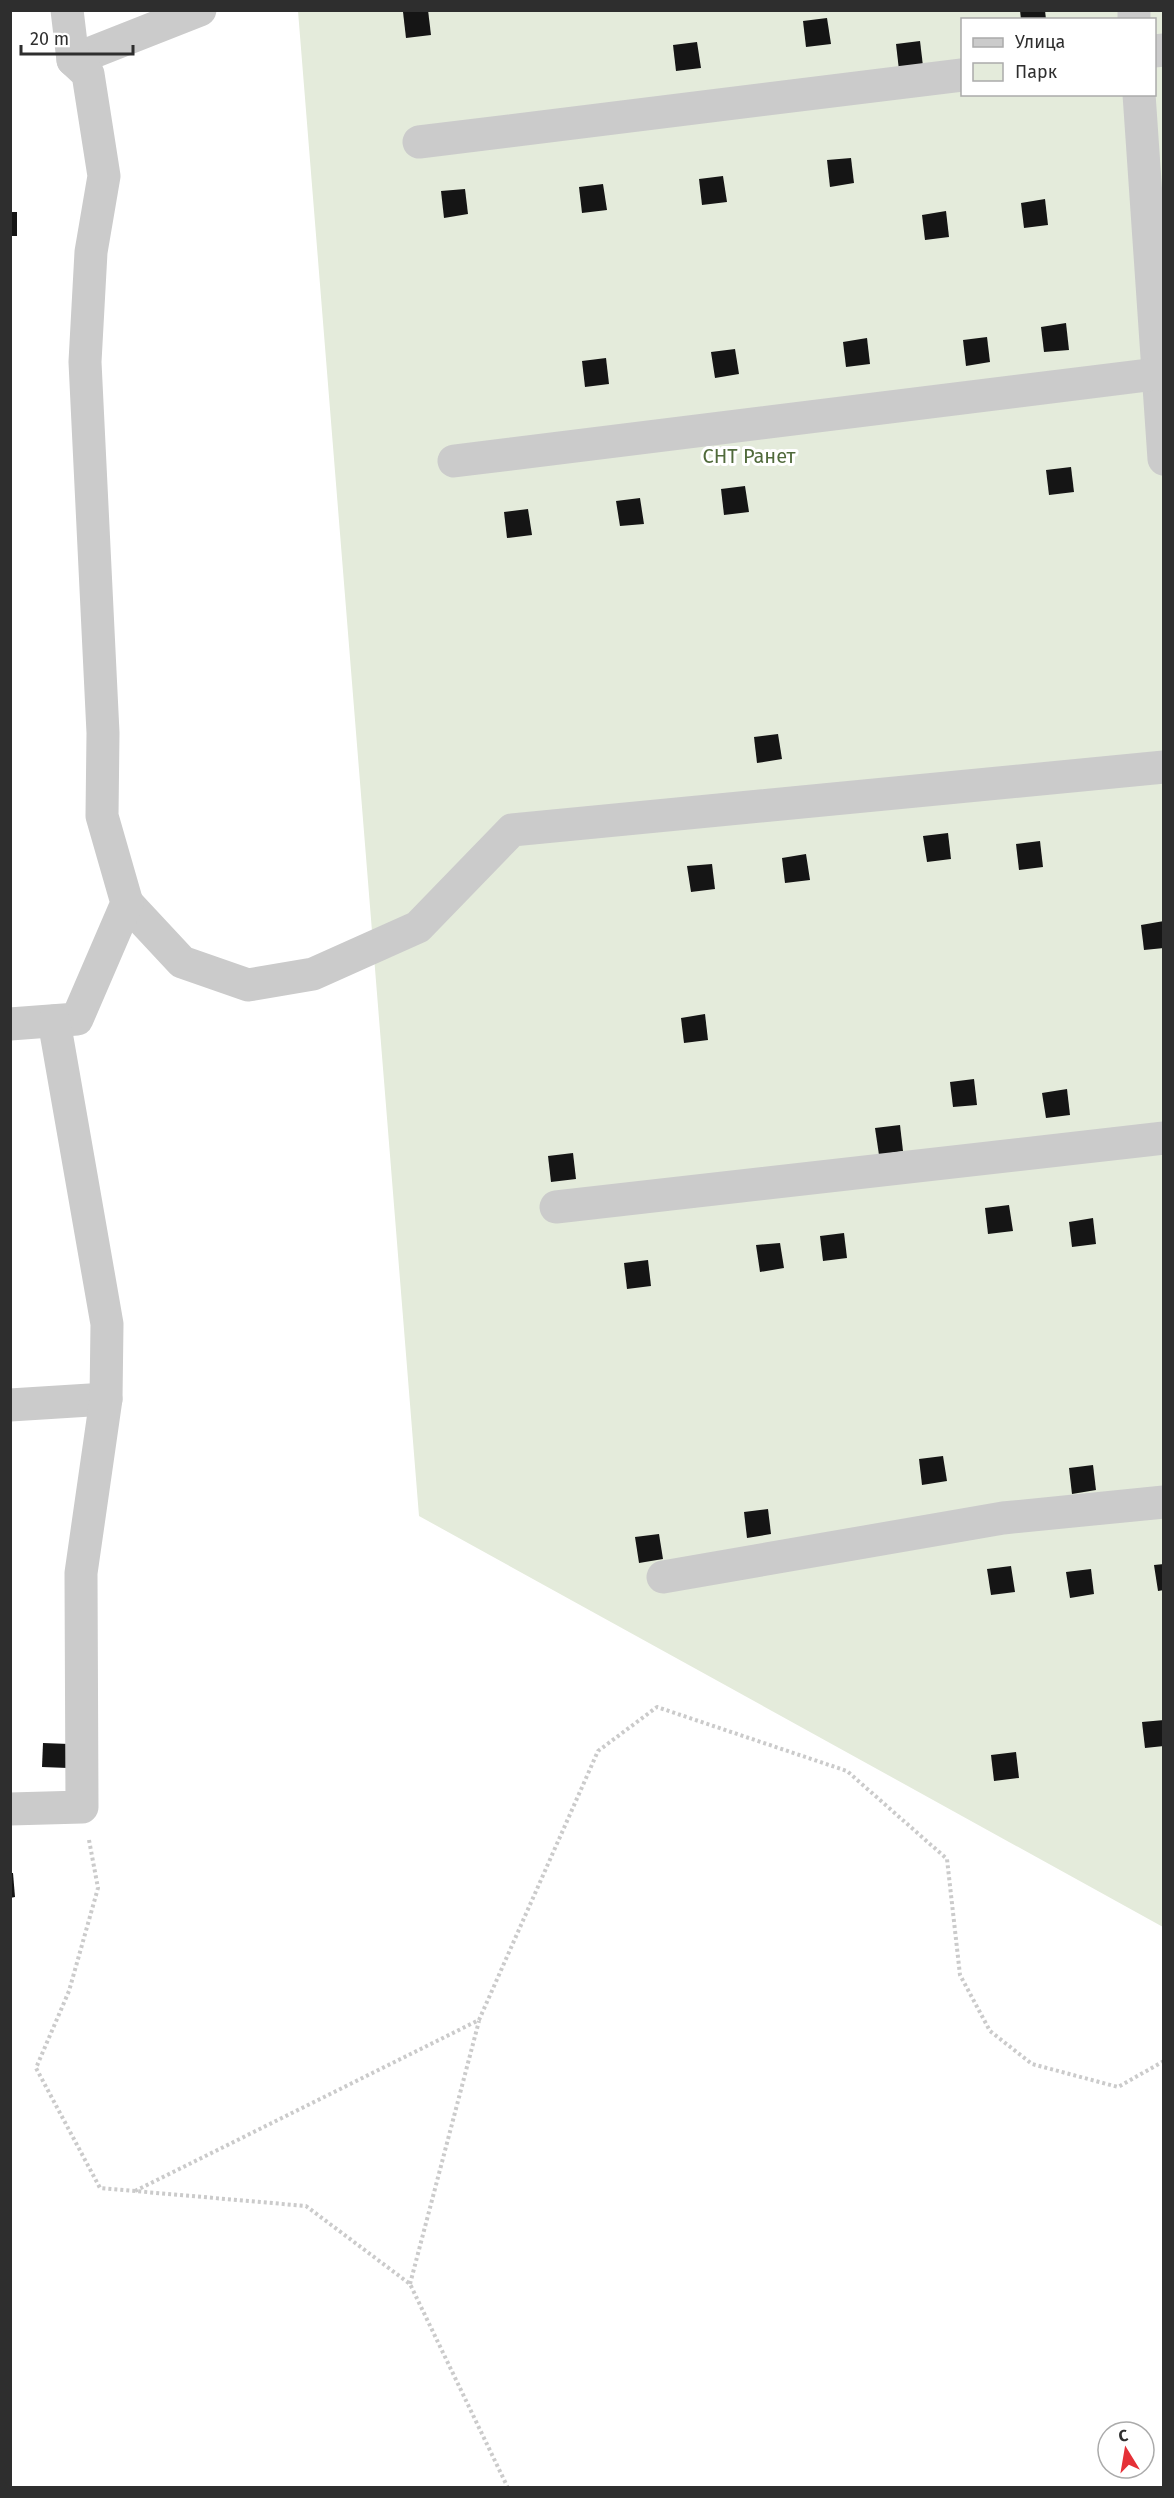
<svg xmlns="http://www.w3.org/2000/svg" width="1174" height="2498" viewBox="0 0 1174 2498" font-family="'Fira Sans',sans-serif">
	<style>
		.green { fill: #e4ebdb; fill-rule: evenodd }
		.building { fill: #151515 }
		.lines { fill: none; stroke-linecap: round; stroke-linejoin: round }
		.path { stroke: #cbcbcb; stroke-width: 4; stroke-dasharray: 3 3; stroke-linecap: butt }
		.minor { stroke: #cbcbcb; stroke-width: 33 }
		.labels { text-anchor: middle; stroke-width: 6; stroke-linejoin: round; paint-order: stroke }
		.park-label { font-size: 20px; fill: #506a3b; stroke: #fff }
	</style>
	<rect width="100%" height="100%" fill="#fff"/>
	<path class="green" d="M298 11H1163V1927L419 1516ZM962 20H1154V94H962Z"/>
	<g class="building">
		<polygon points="428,10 431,35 406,38 403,12"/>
		<polygon points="1020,10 1045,10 1046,20 1021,20"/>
		<polygon points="827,18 831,44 806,47 803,21"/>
		<polygon points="920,41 923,66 899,70 896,44"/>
		<polygon points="697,42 701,68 676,71 673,45"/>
		<polygon points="851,158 854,183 830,187 827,160"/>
		<polygon points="723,176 727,202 702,205 699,179"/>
		<polygon points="603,184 607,210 582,213 579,187"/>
		<polygon points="465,189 468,214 444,218 441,191"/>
		<polygon points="1045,199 1048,225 1024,228 1021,203"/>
		<polygon points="946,211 949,237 925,240 922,215"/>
		<rect x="10" y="212" width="7" height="24"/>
		<polygon points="1066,323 1069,350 1044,352 1041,327"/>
		<polygon points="987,337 990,362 966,366 963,340"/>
		<polygon points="867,338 870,364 846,367 843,342"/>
		<polygon points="735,349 739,374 715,378 711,352"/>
		<polygon points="606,358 609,384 585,387 582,361"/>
		<polygon points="1071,467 1074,492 1049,495 1046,470"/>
		<polygon points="745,486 749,512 724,515 721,489"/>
		<polygon points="640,498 644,524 620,526 616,501"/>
		<polygon points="528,509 532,535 507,538 504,512"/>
		<polygon points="778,734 782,759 757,763 754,737"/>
		<polygon points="948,833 951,859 927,862 923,836"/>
		<polygon points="1040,841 1043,867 1019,870 1016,844"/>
		<polygon points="806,854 810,880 785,883 782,858"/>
		<polygon points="712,864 715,889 691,892 687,866"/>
		<polygon points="1164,921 1164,948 1144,950 1141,925"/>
		<polygon points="705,1014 708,1040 684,1043 681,1018"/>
		<polygon points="974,1079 977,1105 953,1107 950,1082"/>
		<polygon points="1067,1089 1070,1115 1046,1118 1042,1093"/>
		<polygon points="900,1125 903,1151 879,1155 875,1128"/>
		<polygon points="573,1153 576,1179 551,1182 548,1156"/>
		<polygon points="1009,1205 1013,1231 988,1234 985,1208"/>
		<polygon points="1093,1218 1096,1244 1072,1247 1069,1222"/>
		<polygon points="844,1233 847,1258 823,1261 820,1236"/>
		<polygon points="780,1243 784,1268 760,1272 756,1245"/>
		<polygon points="648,1260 651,1286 627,1289 624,1263"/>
		<polygon points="943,1456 947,1481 922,1485 919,1459"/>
		<polygon points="1093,1465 1096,1490 1072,1494 1069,1468"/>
		<polygon points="768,1509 771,1534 747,1538 744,1512"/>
		<polygon points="659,1534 663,1559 639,1563 635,1537"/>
		<polygon points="1164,1564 1164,1590 1158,1591 1154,1565"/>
		<polygon points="1011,1566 1015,1592 991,1595 987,1569"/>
		<polygon points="1091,1569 1094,1594 1070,1598 1066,1572"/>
		<polygon points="1164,1720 1164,1746 1145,1748 1142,1722"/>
		<polygon points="43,1743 69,1744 68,1768 42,1767"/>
		<polygon points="1016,1752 1019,1778 994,1781 991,1755"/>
		<polygon points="10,1873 13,1873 15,1897 10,1898"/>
	</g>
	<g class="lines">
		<g class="path">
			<polyline points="89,1840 98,1888 69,1991 36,2068 100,2188 306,2206 410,2284 508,2488"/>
			<polyline points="135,2191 479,2020 598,1751 657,1707 847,1771 947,1859 960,1975 990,2031 1032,2064 1118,2087 1164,2061"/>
			<polyline points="410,2284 479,2021"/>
		</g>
		<g class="minor">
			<polyline points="1134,10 1134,20"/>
			<polyline points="1154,51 1164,50"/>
			<polyline points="73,60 200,10"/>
			<polyline points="1139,94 1164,459"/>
			<polyline points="419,142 962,75"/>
			<polyline points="454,461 1156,374"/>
			<polyline points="127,903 182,962 248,985 313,974 418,927 512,830 1164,767"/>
			<polyline points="10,1024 77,1019 127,903 102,816 103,733 85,362 91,252 104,176 88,74 73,60 67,10"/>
			<polyline points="556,1207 1164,1138"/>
			<polyline points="10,1405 106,1399"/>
			<polyline points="663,1577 1003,1518 1164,1502"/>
			<polyline points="10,1809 82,1807 81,1573 106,1399 107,1324 54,1021"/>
		</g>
	</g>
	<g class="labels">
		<g class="park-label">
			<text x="749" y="463">СНТ Ранет</text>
		</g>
	</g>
	<rect width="1174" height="2498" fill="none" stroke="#2e2e2e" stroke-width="24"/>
	<rect x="961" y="18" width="195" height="78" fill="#ffffff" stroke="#ababab" stroke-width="1.5"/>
	<rect x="973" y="38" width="30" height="9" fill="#cbcbcb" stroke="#ababab" stroke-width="1.5"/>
	<text x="1015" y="48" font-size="18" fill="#2e2e2e">Улица</text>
	<rect x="973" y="63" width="30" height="18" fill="#e4ebdb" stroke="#ababab" stroke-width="1.5"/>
	<text x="1015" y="78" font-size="18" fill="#2e2e2e">Парк</text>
	<g transform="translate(1126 2450) rotate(349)"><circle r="28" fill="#ffffff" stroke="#ababab" stroke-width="1.5"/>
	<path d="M0-4.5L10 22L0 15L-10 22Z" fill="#e53037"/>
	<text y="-9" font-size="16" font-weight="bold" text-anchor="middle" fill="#2e2e2e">С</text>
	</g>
	<path d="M21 45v9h112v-9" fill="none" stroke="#2e2e2e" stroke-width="3"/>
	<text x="30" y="45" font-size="18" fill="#2e2e2e" stroke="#ffffff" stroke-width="4.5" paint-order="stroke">20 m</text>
</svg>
